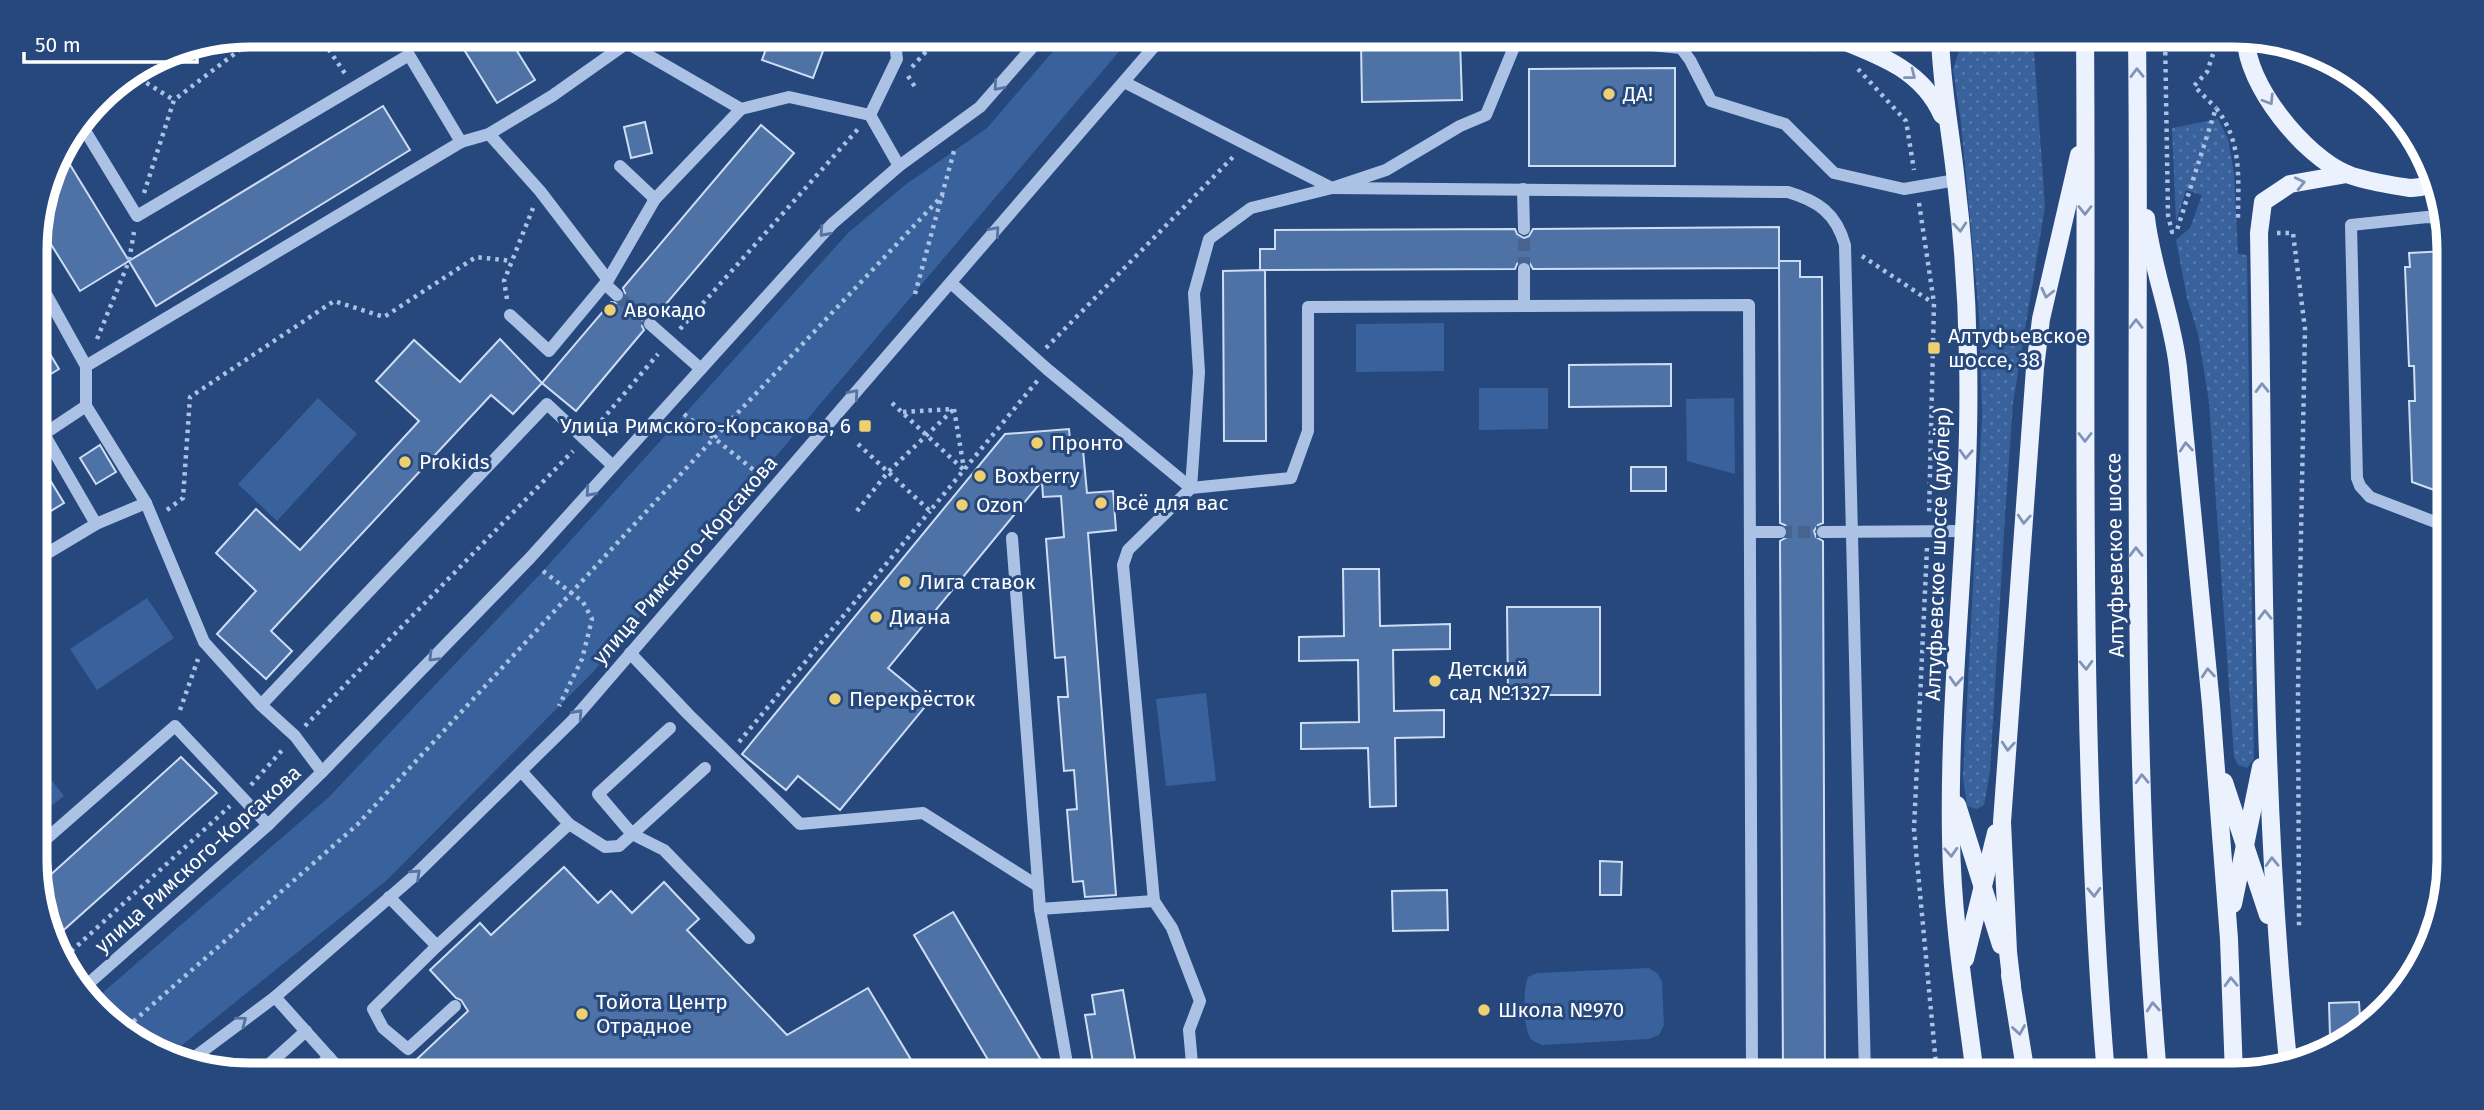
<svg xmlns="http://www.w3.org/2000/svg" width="2484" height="1110" viewBox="0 0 2484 1110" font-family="'Fira Sans',sans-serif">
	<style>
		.grass { fill: url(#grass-dots) }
		.green { fill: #39619b }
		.building { fill: #4e71a6; stroke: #ceddf4; stroke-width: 2 }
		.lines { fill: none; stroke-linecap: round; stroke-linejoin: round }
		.minor-tunnel { stroke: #476390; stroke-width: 12; stroke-dasharray: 12 6; stroke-linecap: butt }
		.path { stroke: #abc2e5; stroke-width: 4.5; stroke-dasharray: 3.5 5; stroke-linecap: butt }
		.minor { stroke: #abc2e5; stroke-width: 12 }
		.major { stroke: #ebf1fd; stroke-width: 18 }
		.oneway { stroke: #7f94b7 }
		.oneway2 { stroke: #5573a1 }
		.poi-dot { fill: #eed070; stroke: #26487d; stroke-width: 2.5 }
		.labels { text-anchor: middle; stroke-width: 6; stroke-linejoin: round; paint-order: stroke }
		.poi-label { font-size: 21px; fill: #fff; stroke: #26487d; text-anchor: start }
		.street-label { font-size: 21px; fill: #fff; stroke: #26487d }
		.rim { fill: none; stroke: #fff; stroke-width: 9 }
	</style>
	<defs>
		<pattern id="grass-dots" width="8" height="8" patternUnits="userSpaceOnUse" patternTransform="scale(1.75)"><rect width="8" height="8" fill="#39619b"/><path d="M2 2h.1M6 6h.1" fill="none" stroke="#5779aa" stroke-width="1.8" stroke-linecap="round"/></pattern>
	</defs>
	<rect width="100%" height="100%" fill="#26487d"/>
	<g class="grass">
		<polygon points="1973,35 2033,35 2045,207 2013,403 2005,517 1990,772 1984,805 1977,809 1967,806 1963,777 1982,416 1979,315 1961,123 1953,69 1962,41"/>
		<polygon points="2218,119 2228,139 2234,173 2238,254 2247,255 2254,759 2247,768 2238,765 2234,757 2209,402 2198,334 2187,298 2176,240 2190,228 2202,195 2186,190 2176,222 2172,128"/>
	</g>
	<g class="green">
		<polygon points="1067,35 1133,35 593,672 386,881 166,1058 93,1001 329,797 543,571 848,233 905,185 987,128"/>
		<polygon points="1444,323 1444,371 1356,372 1356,324"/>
		<polygon points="1479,388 1548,388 1548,429 1479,430"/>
		<polygon points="318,398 357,434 277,521 238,484"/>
		<polygon points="1734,398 1735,474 1687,461 1686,399"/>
		<polygon points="147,598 174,638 97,690 70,649"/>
		<polygon points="1206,693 1216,781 1166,786 1156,699"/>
		<polygon points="37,762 64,796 37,817"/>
		<path d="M1649 968 1658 974 1662 982 1664 1025 1659 1035 1649 1039 1542 1045C1540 1044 1533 1041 1532 1040 1522 1030 1523 988 1528 977L1537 973Z"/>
	</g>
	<g class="building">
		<polygon points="455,35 507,35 535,80 497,103"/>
		<polygon points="771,35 829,35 813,78 762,60"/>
		<polygon points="1460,41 1462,100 1362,102 1361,43"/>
		<polygon points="1675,68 1675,166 1529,166 1529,69"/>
		<polygon points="383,106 410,150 156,306 129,261"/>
		<polygon points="645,122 652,153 631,158 624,127"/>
		<polygon points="761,125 794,153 655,317 648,316 643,319 642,326 644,330 576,411 542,383 611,302 619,303 624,300 625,293 623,288"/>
		<polygon points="61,150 129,261 80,291 39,225 57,155"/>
		<polygon points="1779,227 1779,268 1533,269 1529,262 1523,260 1517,264 1515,269 1260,270 1260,249 1275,249 1275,230 1515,229 1517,234 1524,238 1529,236 1533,229"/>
		<polygon points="2447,251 2448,495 2412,482 2409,401 2415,401 2414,366 2409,366 2405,267 2410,267 2409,253"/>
		<polygon points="1779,261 1800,261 1800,277 1822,277 1823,523 1818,525 1814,531 1816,537 1823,541 1825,1075 1783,1075 1780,541 1787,537 1789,531 1785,525 1780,523"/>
		<polygon points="1265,270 1266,441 1224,441 1223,271"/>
		<polygon points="36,331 59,369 36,383"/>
		<polygon points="500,339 542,383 513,414 491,395 271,631 292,651 266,679 217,634 256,591 216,553 256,509 300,550 419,421 376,381 414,340 460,382"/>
		<polygon points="1671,364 1671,406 1569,407 1569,365"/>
		<polygon points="1069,429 1070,440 1082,439 1087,493 1113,491 1116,530 1088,533 1116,895 1085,897 1083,881 1073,882 1067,810 1077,809 1074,770 1064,771 1058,697 1068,697 1065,657 1055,658 1046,539 1064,537 1061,496 1043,497 1042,481 888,668 929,702 840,810 798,776 786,790 742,754 1005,434"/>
		<polygon points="100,445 116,472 96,484 80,458"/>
		<polygon points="36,457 64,503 36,520"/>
		<rect x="1631" y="467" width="35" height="24"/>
		<polygon points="1343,569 1379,569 1380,626 1450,624 1450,649 1393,650 1394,711 1444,710 1444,737 1395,738 1396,806 1370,807 1368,748 1301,749 1301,723 1359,722 1358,660 1299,661 1299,637 1344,636"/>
		<polygon points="1507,607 1600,607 1600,695 1508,695"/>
		<polygon points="181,757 217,793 57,936 37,887"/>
		<polygon points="1600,861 1622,862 1621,895 1600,895"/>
		<polygon points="564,867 598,903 611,891 632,913 664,882 699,919 687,930 787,1035 868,988 916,1068 904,1075 856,1075 847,1060 821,1075 431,1075 416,1060 468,1011 461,1000 456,998 430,970 480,923 491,935"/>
		<polygon points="1447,890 1448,930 1393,931 1392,891"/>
		<polygon points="953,912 1044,1065 1028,1075 997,1075 914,935"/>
		<polygon points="1123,990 1138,1075 1095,1075 1085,1015 1095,1014 1092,995"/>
		<polygon points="2359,1002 2361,1032 2330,1036 2329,1003"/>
	</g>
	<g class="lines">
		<g class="minor-tunnel">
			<polyline points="1524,269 1524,229"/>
			<polyline points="617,295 650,324"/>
			<polyline points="1780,532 1823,532"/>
		</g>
		<g class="path">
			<polyline points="319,35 346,75"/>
			<polyline points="1767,35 1816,50"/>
			<path d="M2165 35 2168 215 2172 232 2177 230 2216 108C2243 143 2238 179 2238 221"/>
			<polyline points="999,48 1001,35"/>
			<polyline points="2213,54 2207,72 2194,86 2216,108"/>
			<polyline points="912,67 941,35"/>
			<polyline points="1858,69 1906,121 1914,170"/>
			<polyline points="132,74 174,100"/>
			<polyline points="908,76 917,90"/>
			<polyline points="144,193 174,100 259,35"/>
			<polyline points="1919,203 1934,303 1929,515"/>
			<polyline points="2277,233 2293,233 2305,329 2298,690 2299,928"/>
			<polyline points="1862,256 1933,303"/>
			<polyline points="915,294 954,151"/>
			<polyline points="507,299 504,281 533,208"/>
			<polyline points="680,329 858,129"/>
			<polyline points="97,339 129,261 134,232"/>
			<polyline points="1046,348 1233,157"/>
			<polyline points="892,403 964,470"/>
			<polyline points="954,409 964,469"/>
			<polyline points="903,412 953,409"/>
			<polyline points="684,414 760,475"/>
			<polyline points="596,427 658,354"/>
			<polyline points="858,444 930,511 1038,380"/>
			<polyline points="167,510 183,498 190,397 334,301 384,317 476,257 512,261"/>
			<polyline points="857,511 888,472 954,409"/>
			<polyline points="1927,548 1914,829 1937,1075"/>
			<polyline points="543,571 583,602 592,619 582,659 559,706"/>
			<polyline points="180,710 198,659"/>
			<polyline points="305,726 573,451"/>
			<polyline points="739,742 930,511"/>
			<polyline points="251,785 285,747"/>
			<polyline points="65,957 230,806"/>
			<polyline points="127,1027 357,825 715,437 943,195"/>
		</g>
		<g class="minor">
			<polyline points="894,35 897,59 870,115 899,166"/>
			<polyline points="1550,35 1681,48 1686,35"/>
			<polyline points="2263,41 2265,44 2303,57 2318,53"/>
			<polyline points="1681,48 1690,60 1711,101 1785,124 1834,173 1904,189 1956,180"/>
			<path d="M1124 82 1332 188 1788 192C1818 201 1836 213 1845 245L1865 1075"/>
			<polyline points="741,109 789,97 870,115"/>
			<polyline points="81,124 137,216 409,55 461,142"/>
			<polyline points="489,134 540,191 608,280"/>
			<polyline points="620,166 655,199"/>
			<polyline points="1523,189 1524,229"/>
			<polyline points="2445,218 2427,217 2351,225 2357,478 2360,486 2370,497 2448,527"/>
			<polyline points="1524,269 1524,306"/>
			<polyline points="36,276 86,366 86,406 146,503 204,642 261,705 295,736 322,772"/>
			<polyline points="951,283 1047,369 1191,488"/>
			<polyline points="605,284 617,295"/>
			<polyline points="510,315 549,351 608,280 655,199 741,109 627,43 630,35"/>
			<polyline points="650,324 701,369"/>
			<polyline points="86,366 461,142 489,134 552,96 627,43"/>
			<polyline points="44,434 86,406"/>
			<polyline points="36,440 44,434 96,524"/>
			<polyline points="1191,488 1199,372 1194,293 1209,239 1251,208 1332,188 1386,170 1460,126 1486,115 1519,35"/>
			<polyline points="1750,532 1780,532"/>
			<polyline points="1823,532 1962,531"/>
			<polyline points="1012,538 1040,909 1069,1075"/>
			<polyline points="36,560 96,524 146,503"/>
			<polyline points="630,653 688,714 800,824 923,813 1038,886"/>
			<polyline points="261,705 547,404 613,466"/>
			<polyline points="670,728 598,794 632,834 664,850 749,938"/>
			<polyline points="569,824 605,847 619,846 705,768"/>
			<polyline points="37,847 175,726 268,825"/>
			<polyline points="389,897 437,946 569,824 521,771"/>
			<polyline points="1040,909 1154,901"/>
			<polyline points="437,946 373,1009 383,1028 408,1049 455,1006"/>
			<polyline points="80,991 268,825 322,772 530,558 832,224 899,166 980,107 1043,35"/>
			<polyline points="275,997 345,1075"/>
			<polyline points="188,1062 275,997 413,877 573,720 1164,35"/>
			<polyline points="257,1075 306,1031"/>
			<polyline points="311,1075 329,1057"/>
			<polyline points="1193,1075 1189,1030 1200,1001 1172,928 1154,901 1123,565 1128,550 1191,488 1291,478 1308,431 1308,307 1749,305 1752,1075"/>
		</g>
		<g class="major">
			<path d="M1828 35C1873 53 1921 67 1942 115"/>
			<path d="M1940 35C1941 85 1951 133 1956 182 1963 240 1967 298 1968 356 1972 517 1948 677 1951 838 1952 917 1965 996 1975 1075"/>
			<path d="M2085 35C2088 382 2077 729 2106 1075"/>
			<path d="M2137 35C2141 382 2128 729 2158 1075"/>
			<polyline points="2191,35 2197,37 2208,35"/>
			<path d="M2246 37C2245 84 2305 157 2347 174 2361 180 2395 186 2410 188 2417 188 2425 186 2432 185"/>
			<path d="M2146 218C2152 269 2172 316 2178 367L2211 705 2229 939 2234 1075"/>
			<polyline points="2224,782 2268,915"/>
			<polyline points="1957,805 2001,945"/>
			<polyline points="2233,904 2261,767"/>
			<polyline points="1965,959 1996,833"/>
			<polyline points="2010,975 2026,1075"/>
			<polyline points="2012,986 2008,952 2002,822 2035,368 2041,319 2079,155"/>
			<path d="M2288 1061C2260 786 2264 509 2259 233L2263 202 2290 184 2347 174"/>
		</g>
	</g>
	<defs><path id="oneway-chevron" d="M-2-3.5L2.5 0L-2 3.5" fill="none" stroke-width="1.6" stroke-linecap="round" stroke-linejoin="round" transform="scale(1.75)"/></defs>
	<g class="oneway">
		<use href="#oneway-chevron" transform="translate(2137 73) rotate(-91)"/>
		<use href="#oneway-chevron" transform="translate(1911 75) rotate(38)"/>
		<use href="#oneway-chevron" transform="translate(2269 100) rotate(58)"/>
		<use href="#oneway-chevron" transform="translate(2300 183) rotate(-13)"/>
		<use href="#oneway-chevron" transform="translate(2085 210) rotate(90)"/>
		<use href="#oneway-chevron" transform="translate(1960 227) rotate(85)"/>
		<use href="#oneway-chevron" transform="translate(2047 293) rotate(103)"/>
		<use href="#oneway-chevron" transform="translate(2136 324) rotate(-90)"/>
		<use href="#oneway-chevron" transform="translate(2262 388) rotate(-91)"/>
		<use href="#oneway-chevron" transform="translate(2085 437) rotate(90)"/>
		<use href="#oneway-chevron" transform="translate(2186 447) rotate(-95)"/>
		<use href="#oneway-chevron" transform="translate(1966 454) rotate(93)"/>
		<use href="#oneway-chevron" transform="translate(2024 519) rotate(94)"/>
		<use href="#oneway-chevron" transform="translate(2136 552) rotate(-91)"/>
		<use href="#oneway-chevron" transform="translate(2265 615) rotate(-91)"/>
		<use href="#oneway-chevron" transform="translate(2086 665) rotate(88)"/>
		<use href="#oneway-chevron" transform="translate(2208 673) rotate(-95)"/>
		<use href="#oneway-chevron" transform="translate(1956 681) rotate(93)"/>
		<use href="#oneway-chevron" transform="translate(2008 746) rotate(94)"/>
		<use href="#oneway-chevron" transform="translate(2142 779) rotate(-92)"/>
		<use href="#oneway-chevron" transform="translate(1951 852) rotate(87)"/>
		<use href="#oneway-chevron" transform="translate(2272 862) rotate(-92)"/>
		<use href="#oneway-chevron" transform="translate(2094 892) rotate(88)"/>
		<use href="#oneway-chevron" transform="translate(2231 982) rotate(-92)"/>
		<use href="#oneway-chevron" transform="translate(2153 1007) rotate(-94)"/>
		<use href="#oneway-chevron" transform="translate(2019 1030) rotate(81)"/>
	</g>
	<g class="oneway2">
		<use href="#oneway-chevron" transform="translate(998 86) rotate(131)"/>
		<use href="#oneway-chevron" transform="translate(995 231) rotate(-49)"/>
		<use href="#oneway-chevron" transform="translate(824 232) rotate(132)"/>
		<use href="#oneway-chevron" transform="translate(854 394) rotate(-49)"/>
		<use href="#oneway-chevron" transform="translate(590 492) rotate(132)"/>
		<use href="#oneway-chevron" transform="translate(433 657) rotate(134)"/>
		<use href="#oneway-chevron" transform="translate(578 714) rotate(-48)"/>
		<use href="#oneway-chevron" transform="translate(416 874) rotate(-43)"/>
		<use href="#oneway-chevron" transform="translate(242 1021) rotate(-37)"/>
	</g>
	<g class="poi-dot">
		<circle cx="1609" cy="94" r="7"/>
		<circle cx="610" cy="310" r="7"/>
		<rect x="1927" y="341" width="14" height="14" rx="3.5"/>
		<rect x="858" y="419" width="14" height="14" rx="3.5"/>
		<circle cx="1037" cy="443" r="7"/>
		<circle cx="405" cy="462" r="7"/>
		<circle cx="980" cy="476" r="7"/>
		<circle cx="1101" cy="503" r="7"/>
		<circle cx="962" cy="505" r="7"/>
		<circle cx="905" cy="582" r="7"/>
		<circle cx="876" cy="617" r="7"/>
		<circle cx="1435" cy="681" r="7"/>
		<circle cx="835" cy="699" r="7"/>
		<circle cx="1484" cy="1010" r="7"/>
		<circle cx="582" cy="1014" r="7"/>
	</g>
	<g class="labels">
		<g class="poi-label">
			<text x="1623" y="101">ДА!</text>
			<text x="624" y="317">Авокадо</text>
			<text x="1948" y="343">Алтуфьевское<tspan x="1948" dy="24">шоссе, 38</tspan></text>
			<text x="851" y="433" text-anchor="end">Улица Римского-Корсакова, 6</text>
			<text x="1051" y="450">Пронто</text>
			<text x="419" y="469">Prokids</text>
			<text x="994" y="483">Boxberry</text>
			<text x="1115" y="510">Всё для вас</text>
			<text x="976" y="512">Ozon</text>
			<text x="919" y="589">Лига ставок</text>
			<text x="890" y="624">Диана</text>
			<text x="1449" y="676">Детский<tspan x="1449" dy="24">сад №1327</tspan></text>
			<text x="849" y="706">Перекрёсток</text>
			<text x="596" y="1009">Тойота Центр<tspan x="596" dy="24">Отрадное</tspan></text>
			<text x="1498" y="1017">Школа №970</text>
		</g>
		<g class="street-label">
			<text transform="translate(1938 554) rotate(-88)" y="7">Алтуфьевское шоссе (дублёр)</text>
			<text transform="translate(2115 555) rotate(-91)" y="7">Алтуфьевское шоссе</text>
			<text transform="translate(685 560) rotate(-49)" y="7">улица Римского-Корсакова</text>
			<text transform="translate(198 859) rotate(-42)" y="7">улица Римского-Корсакова</text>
		</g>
	</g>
	<path d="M0 0H2484V1110H0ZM250 47H2234A203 203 0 0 1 2437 250V860A203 203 0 0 1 2234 1063H250A203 203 0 0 1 47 860V250A203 203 0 0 1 250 47Z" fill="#26487d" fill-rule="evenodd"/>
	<path class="rim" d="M250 47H2234A203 203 0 0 1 2437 250V860A203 203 0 0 1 2234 1063H250A203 203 0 0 1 47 860V250A203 203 0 0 1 250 47Z"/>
	<path d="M24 52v10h173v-10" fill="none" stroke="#ffffff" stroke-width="3.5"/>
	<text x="35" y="52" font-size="21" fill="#ffffff" stroke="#26487d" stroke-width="5" paint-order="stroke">50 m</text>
</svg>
